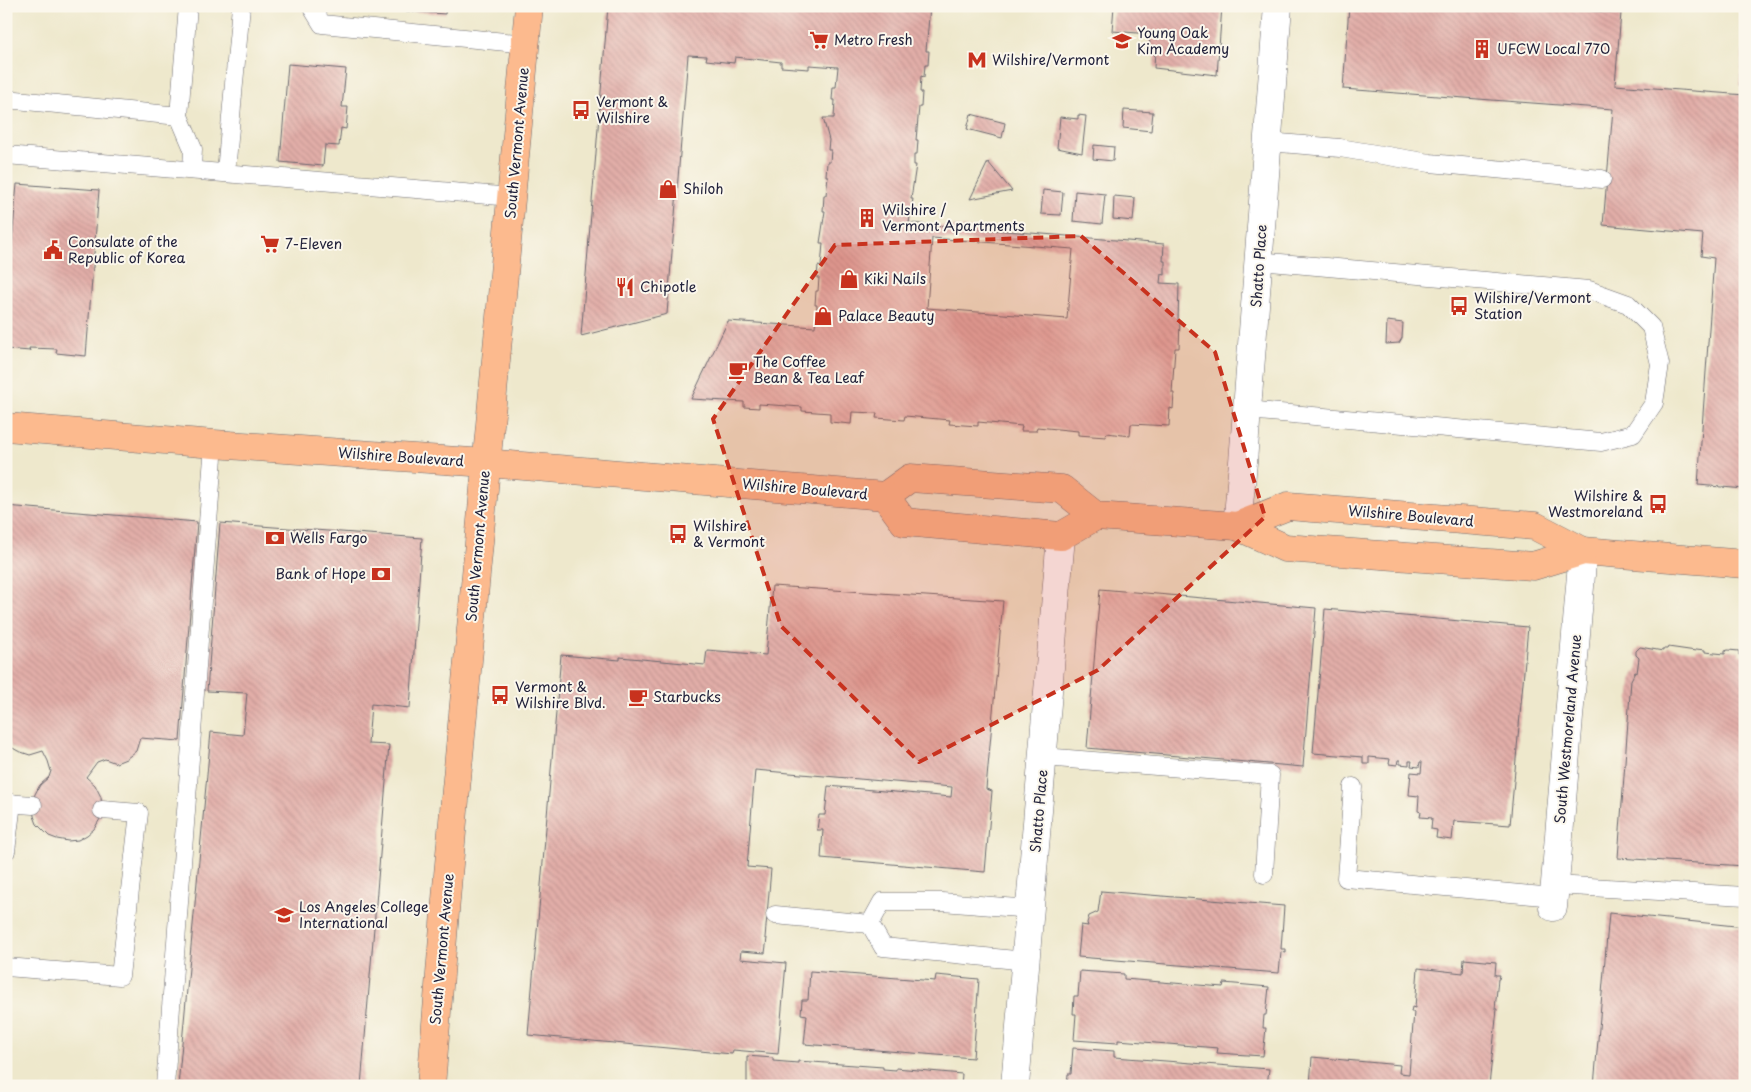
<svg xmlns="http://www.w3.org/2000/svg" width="1751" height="1092" viewBox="0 0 1751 1092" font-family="'Playpen Sans',sans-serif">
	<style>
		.building { fill: url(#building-back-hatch); fill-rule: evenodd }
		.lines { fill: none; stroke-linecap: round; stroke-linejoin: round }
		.service-casing { stroke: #69676e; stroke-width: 19 }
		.minor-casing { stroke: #69676e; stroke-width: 29 }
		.primary-casing { stroke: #69676e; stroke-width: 29 }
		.service { stroke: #fff; stroke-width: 18 }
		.minor { stroke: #fff; stroke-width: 28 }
		.primary { stroke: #fcba8e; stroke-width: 28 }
		.marked { fill: #c8321e; fill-opacity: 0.2; stroke: #c8321e; stroke-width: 4; stroke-dasharray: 10 6; stroke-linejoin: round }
		.labels { text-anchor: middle; stroke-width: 4; stroke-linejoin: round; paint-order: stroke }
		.poi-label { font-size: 14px; fill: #22223b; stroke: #fbf7ec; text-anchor: start }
		.street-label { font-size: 14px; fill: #22223b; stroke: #fbf7ec }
	</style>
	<defs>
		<pattern id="building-back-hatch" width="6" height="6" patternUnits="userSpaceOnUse" patternTransform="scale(1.25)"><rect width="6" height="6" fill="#e2aea8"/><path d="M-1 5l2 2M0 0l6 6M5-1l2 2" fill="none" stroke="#c29592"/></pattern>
	</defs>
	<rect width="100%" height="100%" fill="#fbf7ec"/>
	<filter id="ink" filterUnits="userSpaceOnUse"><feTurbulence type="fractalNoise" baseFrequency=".02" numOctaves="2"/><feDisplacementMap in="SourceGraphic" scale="10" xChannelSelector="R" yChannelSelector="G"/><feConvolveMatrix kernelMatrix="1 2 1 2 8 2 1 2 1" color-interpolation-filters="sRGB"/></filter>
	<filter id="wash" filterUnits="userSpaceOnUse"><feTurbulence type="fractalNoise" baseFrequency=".0096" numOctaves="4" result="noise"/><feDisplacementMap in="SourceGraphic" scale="20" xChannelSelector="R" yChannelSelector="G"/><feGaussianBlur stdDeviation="1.12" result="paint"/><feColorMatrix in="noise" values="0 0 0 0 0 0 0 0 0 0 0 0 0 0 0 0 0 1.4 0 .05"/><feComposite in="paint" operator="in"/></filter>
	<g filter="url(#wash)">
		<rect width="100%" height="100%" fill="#eee8cc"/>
		<g id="blocks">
			<g class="building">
				<polygon points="368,6 446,6 445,14 368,8"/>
				<path d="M608 6H930L926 51H929L928 65H925L924 77 921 76 920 92H922L921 107H919L916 140H918L917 154H914V165H916L911 199H913L909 223 1164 244 1163 261H1165V275L1161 274 1160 283 1179 284 1178 321H1180L1179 348H1175L1172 393H1174L1173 409 1170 408 1169 426 1131 424 1130 436 1107 433 1106 437 1078 435V431L1037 427 1036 431H1021L1022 426 978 422V426L949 424 950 420 905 416 904 420 876 418 877 413 852 412 851 424 830 422V413L802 411V407L759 404V408L744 407V402L691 399 728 321 815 327 817 305H815L816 291H818L819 278H817L818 266 821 267 823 243H820L825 211H823L824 195H826L828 176H826L827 162H830L831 150H828L829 140 823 118H834L835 100H832L833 87H836L838 67 809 65V69L781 67V62L735 57 734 63 706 60 707 56 688 55 667 314 581 336ZM932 238 1073 249 1067 319 927 308Z"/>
				<polygon points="1114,6 1222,6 1217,75 1154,68 1155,49 1149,48 1150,34 1112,31"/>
				<polygon points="1349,6 1532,6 1621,13 1615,85 1745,95 1745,489 1698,485 1714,258 1701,256 1703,234 1603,225 1613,109 1343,89"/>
				<polygon points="1743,51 1745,51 1745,86 1740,86"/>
				<polygon points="288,64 346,69 342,107 348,107 346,129 341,128 339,146 325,145 323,166 280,162"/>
				<polygon points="1124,110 1153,112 1151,131 1123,128"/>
				<polygon points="971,114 1005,123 1002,138 967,129"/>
				<polygon points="1078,115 1086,116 1082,153 1057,148 1060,117 1078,119"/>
				<polygon points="1094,145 1114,147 1113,161 1093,159"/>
				<polygon points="988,162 1012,191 970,199 972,195"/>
				<polygon points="17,184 99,190 86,356 56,353 57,349 29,348 30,351 6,349 6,310"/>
				<polygon points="1043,190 1063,192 1061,215 1041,214"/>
				<polygon points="1075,191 1105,194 1102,224 1073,221"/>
				<polygon points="1114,196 1135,198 1133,221 1113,219"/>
				<polygon points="1387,321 1403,323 1402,338 1399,343 1386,344"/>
				<polygon points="6,506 197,522 180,741 140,738 136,751 126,759 116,763 105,759 97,762 86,777 95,785 101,797 102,810 100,819 94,829 87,835 78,840 68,841 57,839 49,836 37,824 34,816 33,805 35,794 40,785 49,777 51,771 48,761 43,751 30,755 18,751 11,747 6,736"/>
				<polygon points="220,523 422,538 410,708 371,704 368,744 389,745 361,1086 178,1086 211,732 243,735 247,693 207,691"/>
				<polygon points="772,586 1003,601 986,789 992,791 985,872 821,858 823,830 817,830 819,815 825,815 828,786 951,797 952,787 755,770 747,867 771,869 765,938 767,938 765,953 741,951 740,959 786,963 778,1054 733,1050 732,1054 528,1035 561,655 620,660 620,657 705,665 707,650 766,655"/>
				<polygon points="1100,589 1316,608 1303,767 1087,748"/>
				<polygon points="1325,609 1528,627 1510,825 1454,821 1452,840 1436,838 1437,830 1431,829 1432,818 1420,817 1421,812 1418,811 1419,796 1409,795 1411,772 1421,773 1422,762 1420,762 1419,767 1411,766 1412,761 1409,761 1409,765 1400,764 1400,760 1398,760 1397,765 1389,764 1390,759 1369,757 1369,764 1363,764 1363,757 1313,753"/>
				<polygon points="1640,647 1663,651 1663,649 1667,649 1668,647 1696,651 1696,649 1705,650 1705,652 1725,654 1725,651 1728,650 1739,651 1739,655 1745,655 1745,866 1618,858 1631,680 1635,672 1637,673 1639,658 1636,655 1636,651"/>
				<polygon points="1101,891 1284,906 1281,949 1286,949 1286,953 1281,952 1279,973 1078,957 1081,925 1088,926 1087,923 1089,916 1098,912"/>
				<polygon points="1609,913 1745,927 1745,1086 1594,1086"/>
				<polygon points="1464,959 1496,962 1495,975 1500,975 1499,979 1498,979 1495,1009 1497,1009 1489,1086 1310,1086 1312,1057 1400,1065 1399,1073 1409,1074 1414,1012 1411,1012 1412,1007 1415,1008 1418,968 1463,973"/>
				<polygon points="810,971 935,981 936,975 979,979 973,1058 804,1044 807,1015 801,1014 802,1000 808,1000"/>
				<polygon points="1080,971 1124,974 1124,979 1223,987 1224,983 1269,987 1266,1015 1264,1015 1263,1028 1266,1028 1263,1056 1217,1053 1218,1048 1118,1040 1118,1043 1074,1040 1076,1014 1073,1014 1074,996 1078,996"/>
				<polygon points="1073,1048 1114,1051 1114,1057 1269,1069 1267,1086 1067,1086 1068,1074 1071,1074"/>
				<polygon points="747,1056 773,1058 773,1061 798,1063 798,1061 883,1067 883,1069 896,1070 896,1068 962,1074 961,1086 747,1086"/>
			</g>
		</g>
	</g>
	<g filter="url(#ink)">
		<use href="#blocks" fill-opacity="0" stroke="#69676e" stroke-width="1"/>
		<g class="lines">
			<g class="service-casing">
				<g id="service">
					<polyline points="311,6 322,24 526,44"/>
					<polyline points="6,99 179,116 188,6"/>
					<polyline points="179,116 193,149 192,169"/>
					<polyline points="1268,142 1340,148 1430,163 1602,179"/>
					<polyline points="6,155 512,197"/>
					<polyline points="226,172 241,6"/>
					<polyline points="1247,410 1601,442 1633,434 1654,403 1660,364 1651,327 1628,304 1589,290 1259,261"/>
					<polyline points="1043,757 1270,775 1264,874"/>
					<polyline points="1353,787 1346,878 1554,897"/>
					<polyline points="6,803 33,805"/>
					<polyline points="6,851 12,803"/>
					<polyline points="1555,885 1745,896"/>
					<polyline points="775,915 870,924"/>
					<polyline points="1026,961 883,947 870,924 882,902 942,902 1031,909"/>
					<polyline points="6,967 120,976 139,813 102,810"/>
					<polyline points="165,1086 214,444"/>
				</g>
			</g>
			<g class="minor-casing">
				<g id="minor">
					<polyline points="1237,526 1243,462 1278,6"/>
					<polyline points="1553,907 1583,551"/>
					<polyline points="1015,1086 1061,536"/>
				</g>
			</g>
			<g class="primary-casing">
				<g id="primary">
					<polyline points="6,427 214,444 486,463 885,496 910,478 1062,489 1096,516 1237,526 1285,548 1533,566 1583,551 1745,564"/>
					<polyline points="885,496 904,522 1061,536 1096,516"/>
					<polyline points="1237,526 1288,506 1535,526 1583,551"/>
					<polyline points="431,1086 448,875 529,6"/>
				</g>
			</g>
			<use href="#service" class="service"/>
			<use href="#minor" class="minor"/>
			<use href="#primary" class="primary"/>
		</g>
	</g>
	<path class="marked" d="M1081 236 1215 352 1265 517 1098 670 919 762 781 626 713 419 835 245Z"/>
	<defs>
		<g id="supermarket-bare" transform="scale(1.5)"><path d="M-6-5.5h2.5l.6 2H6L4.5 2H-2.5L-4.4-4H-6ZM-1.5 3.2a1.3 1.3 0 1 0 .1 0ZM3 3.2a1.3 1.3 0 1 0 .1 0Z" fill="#c8321e" stroke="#fbf7ec" stroke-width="2.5" paint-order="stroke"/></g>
		<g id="school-bare" transform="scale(1.5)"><path d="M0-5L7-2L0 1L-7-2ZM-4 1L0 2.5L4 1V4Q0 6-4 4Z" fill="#c8321e" stroke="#fbf7ec" stroke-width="2.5" paint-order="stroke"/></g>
		<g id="building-bare" transform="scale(1.5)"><path d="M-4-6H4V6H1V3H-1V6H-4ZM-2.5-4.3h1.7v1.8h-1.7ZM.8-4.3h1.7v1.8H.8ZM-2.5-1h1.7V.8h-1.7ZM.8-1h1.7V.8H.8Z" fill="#c8321e" stroke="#fbf7ec" stroke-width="2.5" paint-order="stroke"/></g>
		<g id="metro-bare" transform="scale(1.5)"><path d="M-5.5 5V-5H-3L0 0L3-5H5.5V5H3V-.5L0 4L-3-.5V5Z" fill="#c8321e" stroke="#fbf7ec" stroke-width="2.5" paint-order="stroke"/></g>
		<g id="bus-bare" transform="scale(1.5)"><path d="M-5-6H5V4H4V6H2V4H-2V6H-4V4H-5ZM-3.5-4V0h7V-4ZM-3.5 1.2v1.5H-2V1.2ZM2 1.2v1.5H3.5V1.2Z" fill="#c8321e" stroke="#fbf7ec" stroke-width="2.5" paint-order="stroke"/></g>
		<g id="shop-bare" transform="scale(1.5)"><path d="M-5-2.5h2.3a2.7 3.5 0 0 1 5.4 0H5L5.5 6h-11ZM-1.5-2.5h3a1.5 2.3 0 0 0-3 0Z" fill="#c8321e" stroke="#fbf7ec" stroke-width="2.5" paint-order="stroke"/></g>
		<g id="civic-bare" transform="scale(1.5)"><path d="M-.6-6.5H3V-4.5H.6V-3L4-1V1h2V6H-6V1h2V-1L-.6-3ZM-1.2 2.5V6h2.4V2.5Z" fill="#c8321e" stroke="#fbf7ec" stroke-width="2.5" paint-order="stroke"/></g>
		<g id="restaurant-bare" transform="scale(1.5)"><path d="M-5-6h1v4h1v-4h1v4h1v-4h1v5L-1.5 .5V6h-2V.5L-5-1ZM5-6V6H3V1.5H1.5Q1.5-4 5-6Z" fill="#c8321e" stroke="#fbf7ec" stroke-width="2.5" paint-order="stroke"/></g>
		<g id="cafe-bare" transform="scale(1.5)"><path d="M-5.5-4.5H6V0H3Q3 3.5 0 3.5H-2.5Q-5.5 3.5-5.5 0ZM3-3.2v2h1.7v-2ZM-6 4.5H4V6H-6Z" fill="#c8321e" stroke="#fbf7ec" stroke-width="2.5" paint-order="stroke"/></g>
		<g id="bank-bare" transform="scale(1.5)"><path d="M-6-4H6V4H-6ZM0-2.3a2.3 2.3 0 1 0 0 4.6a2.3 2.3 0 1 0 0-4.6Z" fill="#c8321e" stroke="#fbf7ec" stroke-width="2.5" paint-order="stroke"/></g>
	</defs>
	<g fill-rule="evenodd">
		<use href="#supermarket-bare" x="819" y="40"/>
		<use href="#school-bare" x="1122" y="41"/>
		<use href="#building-bare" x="1482" y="49"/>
		<use href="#metro-bare" x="977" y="60"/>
		<use href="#bus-bare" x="581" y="110"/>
		<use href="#shop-bare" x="668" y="189"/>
		<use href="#building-bare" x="867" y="218"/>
		<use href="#supermarket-bare" x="270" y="244"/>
		<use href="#civic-bare" x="53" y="250"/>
		<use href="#shop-bare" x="849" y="279"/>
		<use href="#restaurant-bare" x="625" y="287"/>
		<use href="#bus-bare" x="1459" y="306"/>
		<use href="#shop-bare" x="823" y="316"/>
		<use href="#cafe-bare" x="738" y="370"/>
		<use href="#bus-bare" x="1658" y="504"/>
		<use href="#bus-bare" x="678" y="534"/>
		<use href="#bank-bare" x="275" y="538"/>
		<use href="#bank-bare" x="381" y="574"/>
		<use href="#bus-bare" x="500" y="695"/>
		<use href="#cafe-bare" x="638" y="697"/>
		<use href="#school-bare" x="284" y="915"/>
	</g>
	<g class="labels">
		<g class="poi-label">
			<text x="1137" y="38">Young Oak<tspan x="1137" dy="16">Kim Academy</tspan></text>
			<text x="834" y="45">Metro Fresh</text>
			<text x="1497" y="54">UFCW Local 770</text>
			<text x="992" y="65">Wilshire/Vermont</text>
			<text x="596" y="107">Vermont &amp;<tspan x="596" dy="16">Wilshire</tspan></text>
			<text x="683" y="194">Shiloh</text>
			<text x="882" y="215">Wilshire /<tspan x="882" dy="16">Vermont Apartments</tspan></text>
			<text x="68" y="247">Consulate of the<tspan x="68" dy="16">Republic of Korea</tspan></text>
			<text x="285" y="249">7-Eleven</text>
			<text x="864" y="284">Kiki Nails</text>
			<text x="640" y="292">Chipotle</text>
			<text x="1474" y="303">Wilshire/Vermont<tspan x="1474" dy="16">Station</tspan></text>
			<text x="838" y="321">Palace Beauty</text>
			<text x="753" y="367">The Coffee<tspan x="753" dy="16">Bean &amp; Tea Leaf</tspan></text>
			<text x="1643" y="501" text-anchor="end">Wilshire &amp;<tspan x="1643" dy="16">Westmoreland</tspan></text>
			<text x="693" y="531">Wilshire<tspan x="693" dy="16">&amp; Vermont</tspan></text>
			<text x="290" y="543">Wells Fargo</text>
			<text x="366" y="579" text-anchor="end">Bank of Hope</text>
			<text x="515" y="692">Vermont &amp;<tspan x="515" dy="16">Wilshire Blvd.</tspan></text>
			<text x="653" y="702">Starbucks</text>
			<text x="299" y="912">Los Angeles College<tspan x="299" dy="16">International</tspan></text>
		</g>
		<g class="street-label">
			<text transform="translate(517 143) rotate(-85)" y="5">South Vermont Avenue</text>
			<text transform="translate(1259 266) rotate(-86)" y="5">Shatto Place</text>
			<text transform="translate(401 457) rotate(4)" y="5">Wilshire Boulevard</text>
			<text transform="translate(805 489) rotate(5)" y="5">Wilshire Boulevard</text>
			<text transform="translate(1411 516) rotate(5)" y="5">Wilshire Boulevard</text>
			<text transform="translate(478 546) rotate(-85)" y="5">South Vermont Avenue</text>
			<text transform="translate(1568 729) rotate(-85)" y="5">South Westmoreland Avenue</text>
			<text transform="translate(1039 811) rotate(-85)" y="5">Shatto Place</text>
			<text transform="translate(442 949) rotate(-85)" y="5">South Vermont Avenue</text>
		</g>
	</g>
	<rect width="1751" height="1092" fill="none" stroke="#fbf7ec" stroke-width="25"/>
</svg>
